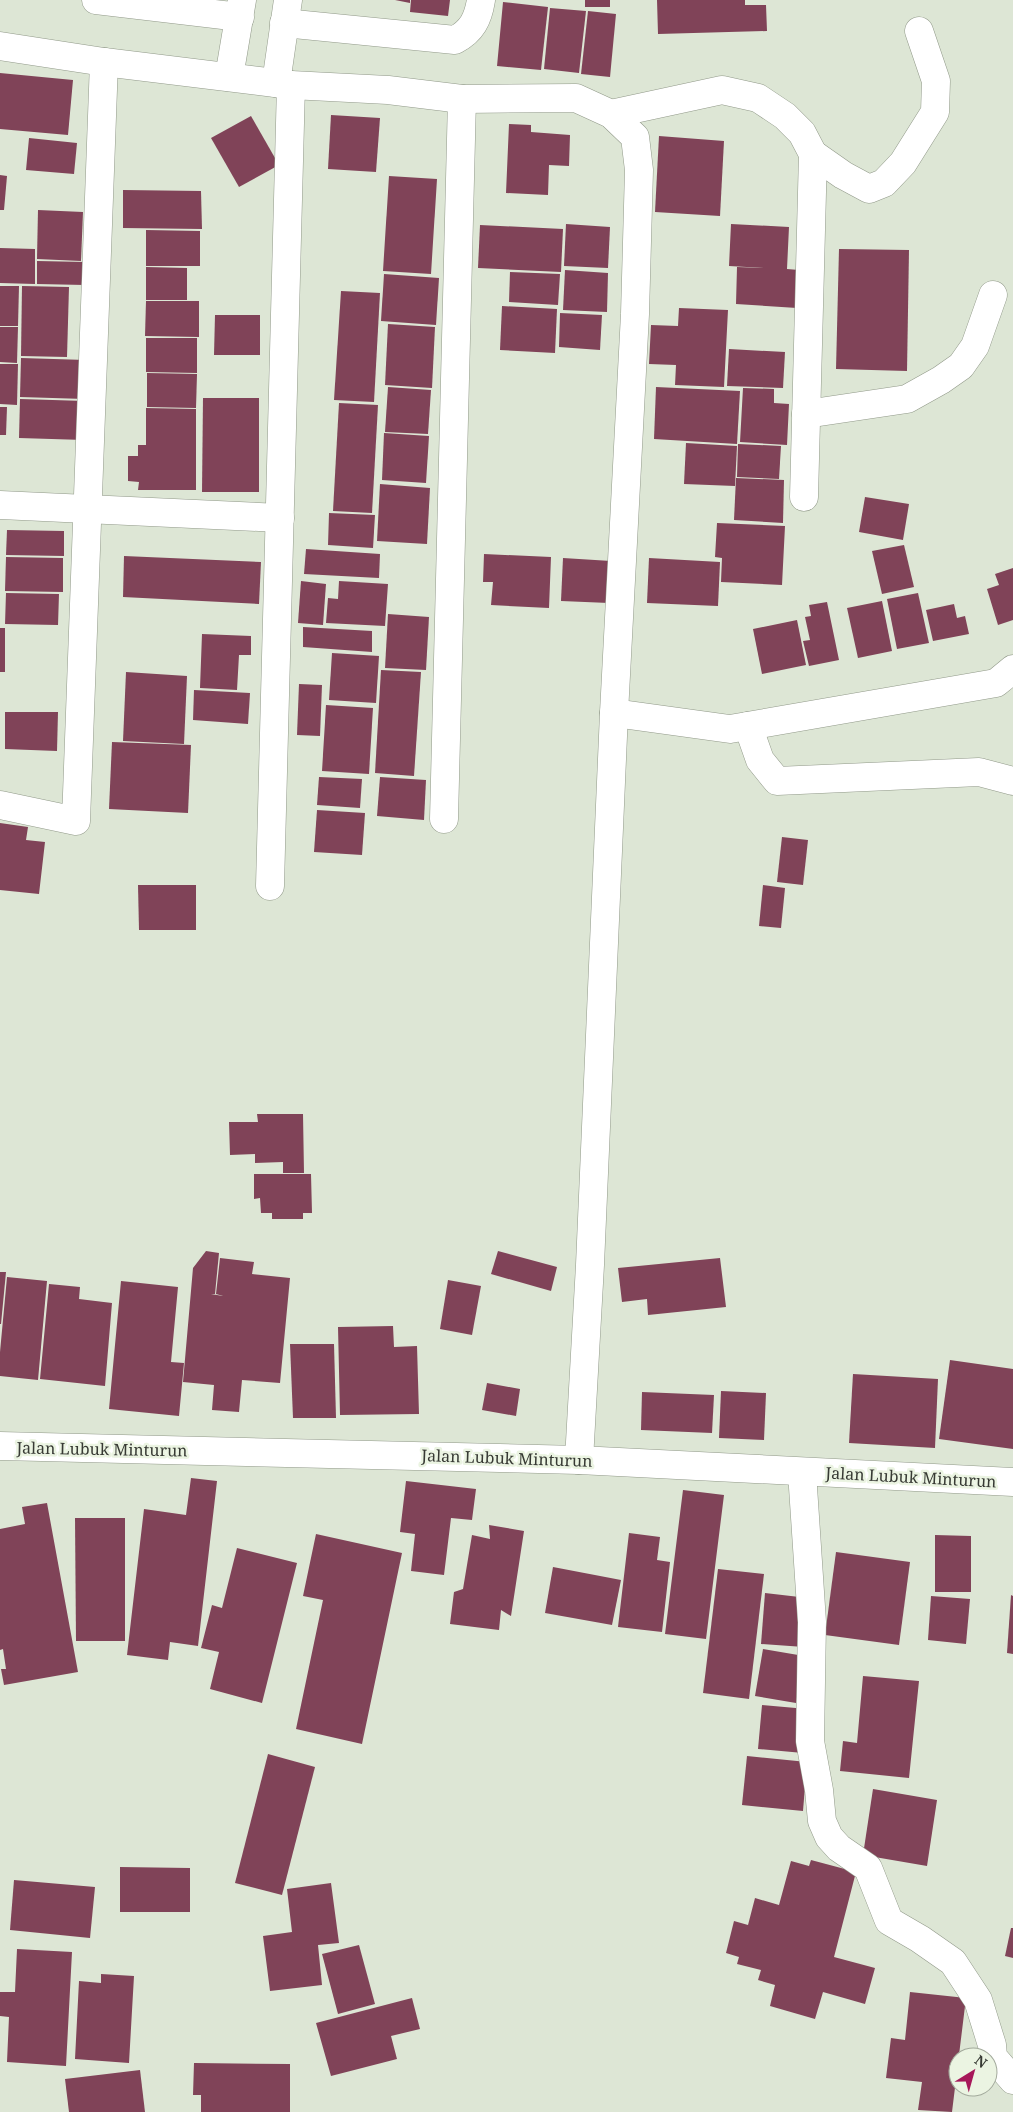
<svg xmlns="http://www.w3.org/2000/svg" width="1013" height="2112" viewBox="0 0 1013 2112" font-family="'Noto Serif',serif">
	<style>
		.building { fill: #804358 }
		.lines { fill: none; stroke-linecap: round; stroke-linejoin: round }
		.minor-casing { stroke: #919989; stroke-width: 29 }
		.minor { stroke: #fff; stroke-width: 28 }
		.labels { text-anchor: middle; stroke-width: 5; stroke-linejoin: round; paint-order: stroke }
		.street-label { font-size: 16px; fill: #373a34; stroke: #ebf4e2 }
	</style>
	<rect width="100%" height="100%" fill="#dde6d5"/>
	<g class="building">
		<polygon points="395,0 410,0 410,3"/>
		<polygon points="411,0 450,0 448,16 410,12"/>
		<rect x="585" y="0" width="25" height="7"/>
		<polygon points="657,0 745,0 745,5 766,5 767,31 658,34"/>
		<polygon points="503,2 548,7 541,70 497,66"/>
		<polygon points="550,8 586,11 579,73 544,69"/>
		<polygon points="588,11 616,14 610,77 581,74"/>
		<polygon points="0,73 73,80 68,135 0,129"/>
		<polygon points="331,115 380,118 376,172 328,169"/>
		<polygon points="251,116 279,165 239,187 211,138"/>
		<polygon points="509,124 531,125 531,132 570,135 569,166 549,165 548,195 506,193"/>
		<polygon points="659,136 724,141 720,216 655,212"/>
		<polygon points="29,138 77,143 74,174 26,170"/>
		<polygon points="0,175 7,176 4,210 0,210"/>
		<polygon points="389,176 437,179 431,274 383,271"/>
		<polygon points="123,190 201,191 202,229 123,228"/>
		<polygon points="38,210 83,212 81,261 37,259"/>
		<polygon points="566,224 610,227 608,268 564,266"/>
		<polygon points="731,224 789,227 787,269 799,270 797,308 736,304 737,267 766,268 729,266"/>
		<polygon points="480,225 563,229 561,272 478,268"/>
		<polygon points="146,230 200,231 200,266 146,266"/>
		<polygon points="0,248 35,249 35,284 0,283"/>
		<polygon points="839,249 909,250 907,371 836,369"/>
		<polygon points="37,261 86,262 85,285 37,284"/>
		<polygon points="146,267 187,268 187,300 146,300"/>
		<polygon points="565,270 608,273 607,312 563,310"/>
		<polygon points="510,272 560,274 558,305 509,302"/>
		<polygon points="384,274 439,278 436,325 381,321"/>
		<polygon points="0,286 19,286 18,326 0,326"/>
		<polygon points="22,286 69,287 67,357 21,356"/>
		<polygon points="341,291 380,293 374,402 334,400"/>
		<polygon points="146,301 199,301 199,337 145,336"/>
		<polygon points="502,306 557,309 555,353 500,350"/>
		<polygon points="679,308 728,310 724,387 675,385 676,365 649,364 651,325 678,326"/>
		<polygon points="560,313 602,315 600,350 559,347"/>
		<polygon points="215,315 260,315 260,355 214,355"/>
		<polygon points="388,324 435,327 432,388 385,385"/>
		<polygon points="0,327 18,327 17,363 0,362"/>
		<polygon points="146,338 197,338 197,373 146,372"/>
		<polygon points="729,349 785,352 783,388 727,386"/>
		<polygon points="21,358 86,360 85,399 20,397"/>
		<polygon points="0,364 18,364 17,405 0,404"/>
		<polygon points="147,373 197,374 196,408 147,407"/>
		<polygon points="388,387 431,390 428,434 385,432"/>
		<polygon points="656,387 740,391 737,444 654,439"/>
		<polygon points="743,388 774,389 774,403 789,404 787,445 740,442"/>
		<polygon points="203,398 259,398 259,492 202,492"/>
		<polygon points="20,399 85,401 84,440 19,438"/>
		<polygon points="339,403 378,405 372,513 333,511"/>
		<polygon points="0,407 7,407 6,435 0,435"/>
		<polygon points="146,408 196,409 196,490 138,490 139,482 128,481 128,456 138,456 138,445 146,445"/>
		<polygon points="384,433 429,436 426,483 382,480"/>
		<polygon points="686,443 737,446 735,486 684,484"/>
		<polygon points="738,444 781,446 779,479 737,477"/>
		<polygon points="736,478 784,480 783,523 734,520"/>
		<polygon points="380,484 430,488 427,544 377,541"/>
		<polygon points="865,497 909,504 903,540 859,532"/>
		<polygon points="329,513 375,515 373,548 328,545"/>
		<polygon points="717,523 785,526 782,585 721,582 722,558 715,557"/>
		<polygon points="7,530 64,531 64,556 6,555"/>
		<polygon points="904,545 914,587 882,594 872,551"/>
		<polygon points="306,549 380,554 379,578 304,574"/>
		<polygon points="484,554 551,557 549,608 491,605 493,582 483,582"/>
		<polygon points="124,556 261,562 259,604 123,597"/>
		<polygon points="6,557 63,558 63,592 5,591"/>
		<polygon points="563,558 611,561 609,603 561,601"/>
		<polygon points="649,558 720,562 718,606 647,603"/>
		<polygon points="1013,568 1013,620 998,625 987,589 999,585 995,574"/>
		<polygon points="301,581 326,584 323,625 298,623"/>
		<polygon points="339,581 388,584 385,626 326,623 328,598 338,599"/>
		<polygon points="6,593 59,594 58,625 5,624"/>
		<polygon points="918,593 929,643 897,649 887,599"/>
		<polygon points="882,601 892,651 858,658 847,608"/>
		<polygon points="827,602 839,660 809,666 803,641 810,640 805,617 811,616 809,605"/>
		<polygon points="954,604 957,618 965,616 969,634 933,641 926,610"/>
		<polygon points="388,614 429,617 426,670 385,668"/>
		<polygon points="797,620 806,665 762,674 753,629"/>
		<polygon points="303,627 372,631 372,652 303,647"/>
		<rect x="0" y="628" width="5" height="44"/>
		<polygon points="202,634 251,636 251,655 239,655 237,690 200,688"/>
		<polygon points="332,653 379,656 376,703 329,700"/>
		<polygon points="381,670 421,672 414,776 375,773"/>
		<polygon points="126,672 187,676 184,744 123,741"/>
		<polygon points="299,684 322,685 320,736 297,735"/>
		<polygon points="194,690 250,693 248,724 193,720"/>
		<polygon points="326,705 373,708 369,774 322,771"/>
		<polygon points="5,712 58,712 57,751 5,749"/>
		<polygon points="112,742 191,745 188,813 109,809"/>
		<polygon points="319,777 362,779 360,808 317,805"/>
		<polygon points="380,777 426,780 424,820 377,816"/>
		<polygon points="317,810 365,813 362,855 314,852"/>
		<polygon points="0,823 28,827 26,840 45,842 39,894 0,890"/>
		<polygon points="782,837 808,840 803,885 777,882"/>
		<polygon points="138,885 196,885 196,930 139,930"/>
		<polygon points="763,885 785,888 781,928 759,926"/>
		<polygon points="257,1114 303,1114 304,1173 283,1173 283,1162 255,1163 255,1154 230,1155 229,1122 258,1122"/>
		<polygon points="254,1174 311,1174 312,1213 303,1213 303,1219 272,1219 272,1213 261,1213 260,1198 254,1199"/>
		<polygon points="206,1251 219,1253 215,1294 211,1294 223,1296 216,1294 220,1258 254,1262 252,1274 290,1278 280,1383 242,1380 239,1412 212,1410 214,1385 183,1382 193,1268"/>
		<polygon points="498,1251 557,1267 551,1291 491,1274"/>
		<polygon points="720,1258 726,1307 648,1315 647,1299 622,1302 618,1268"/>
		<polygon points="0,1272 6,1272 1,1324 0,1324"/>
		<polygon points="7,1277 47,1281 38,1380 0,1376 0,1352"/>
		<polygon points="448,1280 481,1286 472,1335 440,1329"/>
		<polygon points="121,1281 178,1287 171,1362 184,1363 179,1416 109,1409"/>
		<polygon points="49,1284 80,1287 79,1299 112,1303 105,1386 40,1379"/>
		<polygon points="393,1326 394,1347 417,1346 419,1414 340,1415 338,1327"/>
		<polygon points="290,1344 334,1344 336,1418 293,1418"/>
		<polygon points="950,1360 1013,1369 1013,1449 939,1439"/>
		<polygon points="853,1374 938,1379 935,1448 849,1443"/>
		<polygon points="487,1383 520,1389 516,1416 482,1410"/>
		<polygon points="721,1391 766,1393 764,1440 719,1438"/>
		<polygon points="642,1392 714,1395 712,1433 641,1430"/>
		<polygon points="191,1478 217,1481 198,1646 170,1642 168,1660 127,1655 144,1509 186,1515"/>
		<polygon points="406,1481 476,1489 472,1520 451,1518 444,1575 411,1571 415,1534 400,1532"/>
		<polygon points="683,1490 724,1495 706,1639 665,1634"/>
		<polygon points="47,1503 78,1672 4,1685 1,1669 6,1669 3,1649 0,1650 0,1529 25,1524 22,1507"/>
		<polygon points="75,1518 125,1518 125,1641 76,1641"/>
		<polygon points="489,1525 524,1531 511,1616 501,1610 499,1630 450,1624 454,1592 463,1589 472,1535 490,1539"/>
		<polygon points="629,1533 660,1537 657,1560 670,1562 662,1632 618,1627"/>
		<polygon points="316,1534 402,1553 362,1744 296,1729 323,1600 303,1596"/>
		<polygon points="935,1535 971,1536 971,1592 935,1592"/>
		<polygon points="237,1548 297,1563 262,1703 210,1689 219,1652 201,1648 212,1605 222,1608"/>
		<polygon points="836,1552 910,1562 899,1645 825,1635"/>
		<polygon points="553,1567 621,1580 612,1625 545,1613"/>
		<polygon points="718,1569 764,1574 749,1699 703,1693"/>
		<polygon points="765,1593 808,1598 804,1647 761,1644"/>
		<polygon points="1011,1595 1013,1596 1013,1654 1007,1653"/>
		<polygon points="931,1596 970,1599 966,1644 928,1640"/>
		<polygon points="763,1649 804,1656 796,1703 755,1696"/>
		<polygon points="863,1676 919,1681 909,1778 840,1771 843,1741 857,1743"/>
		<polygon points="762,1705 807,1709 803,1753 758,1749"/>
		<polygon points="268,1754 315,1767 282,1895 235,1883"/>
		<polygon points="747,1756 807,1762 803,1811 742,1805"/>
		<polygon points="873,1789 937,1800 927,1866 863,1855"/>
		<polygon points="811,1860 856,1872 834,1957 875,1968 865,2004 823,1992 815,2019 770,2006 775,1985 758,1980 761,1970 737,1964 739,1957 726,1953 734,1921 748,1925 755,1898 779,1905 791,1861 809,1866"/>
		<polygon points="120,1867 190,1868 190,1912 120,1912"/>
		<polygon points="14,1880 95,1887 90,1938 10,1930"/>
		<polygon points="331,1883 339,1943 318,1945 322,1985 270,1991 263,1936 292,1932 287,1889"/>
		<polygon points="1011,1928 1013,1928 1013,1958 1005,1956"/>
		<polygon points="359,1945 375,2004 338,2014 322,1954"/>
		<polygon points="17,1949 72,1952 66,2066 7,2062 9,2017 0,2016 0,1992 15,1992"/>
		<polygon points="101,1974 134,1976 129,2063 75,2059 79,1981 101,1983"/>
		<polygon points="910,1992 966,1998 952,2112 918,2110 922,2082 886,2078 891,2038 905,2040"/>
		<polygon points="412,1998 420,2029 391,2036 397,2059 331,2076 316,2023"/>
		<polygon points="194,2063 290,2064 290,2112 201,2112 201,2095 193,2095"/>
		<polygon points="140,2070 145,2112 69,2112 65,2079"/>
	</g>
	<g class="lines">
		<g class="minor-casing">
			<g id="minor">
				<polyline points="96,0 240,17"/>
				<path d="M284 23 455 40C472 31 478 19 481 0"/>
				<polyline points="0,46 104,62 291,85 388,90 462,99 576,98 611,114 635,137 639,170 635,314 614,713 590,1265 579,1460"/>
				<polyline points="229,77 242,0"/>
				<polyline points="276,83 288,0"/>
				<polyline points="611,114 722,90 758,98 785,116 802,133 813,154 804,497"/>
				<polyline points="813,154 843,175 869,189 884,183 903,163 935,112 936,81 919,31"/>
				<polyline points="806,414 907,399 941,380 961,366 975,346 993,295"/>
				<polyline points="0,505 280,518"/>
				<polyline points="614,713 730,729 996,683 1013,669"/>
				<polyline points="748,726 760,760 777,781 979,772 1013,781"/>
				<polyline points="0,805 76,821 104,62"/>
				<polyline points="444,819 462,99"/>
				<polyline points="270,886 291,85"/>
				<polyline points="0,1446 579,1460 1013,1482"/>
				<polyline points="802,1472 812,1622 810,1741 819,1790 822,1821 829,1837 839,1848 868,1868 889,1921 920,1939 953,1962 978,2000 992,2045 993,2057 1013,2080"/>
			</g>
		</g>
		<use href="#minor" class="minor"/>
	</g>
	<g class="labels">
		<g class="street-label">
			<text transform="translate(102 1449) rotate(1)" y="6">Jalan Lubuk Minturun</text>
			<text transform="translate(507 1458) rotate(2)" y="6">Jalan Lubuk Minturun</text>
			<text transform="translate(911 1477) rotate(3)" y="6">Jalan Lubuk Minturun</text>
		</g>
	</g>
	<g transform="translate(973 2072) rotate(37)"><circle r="24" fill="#ebf4e2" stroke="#a3aa9c"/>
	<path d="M0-4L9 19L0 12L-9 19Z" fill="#a6185a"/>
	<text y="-8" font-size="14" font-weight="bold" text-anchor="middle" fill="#373a34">N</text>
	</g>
</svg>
